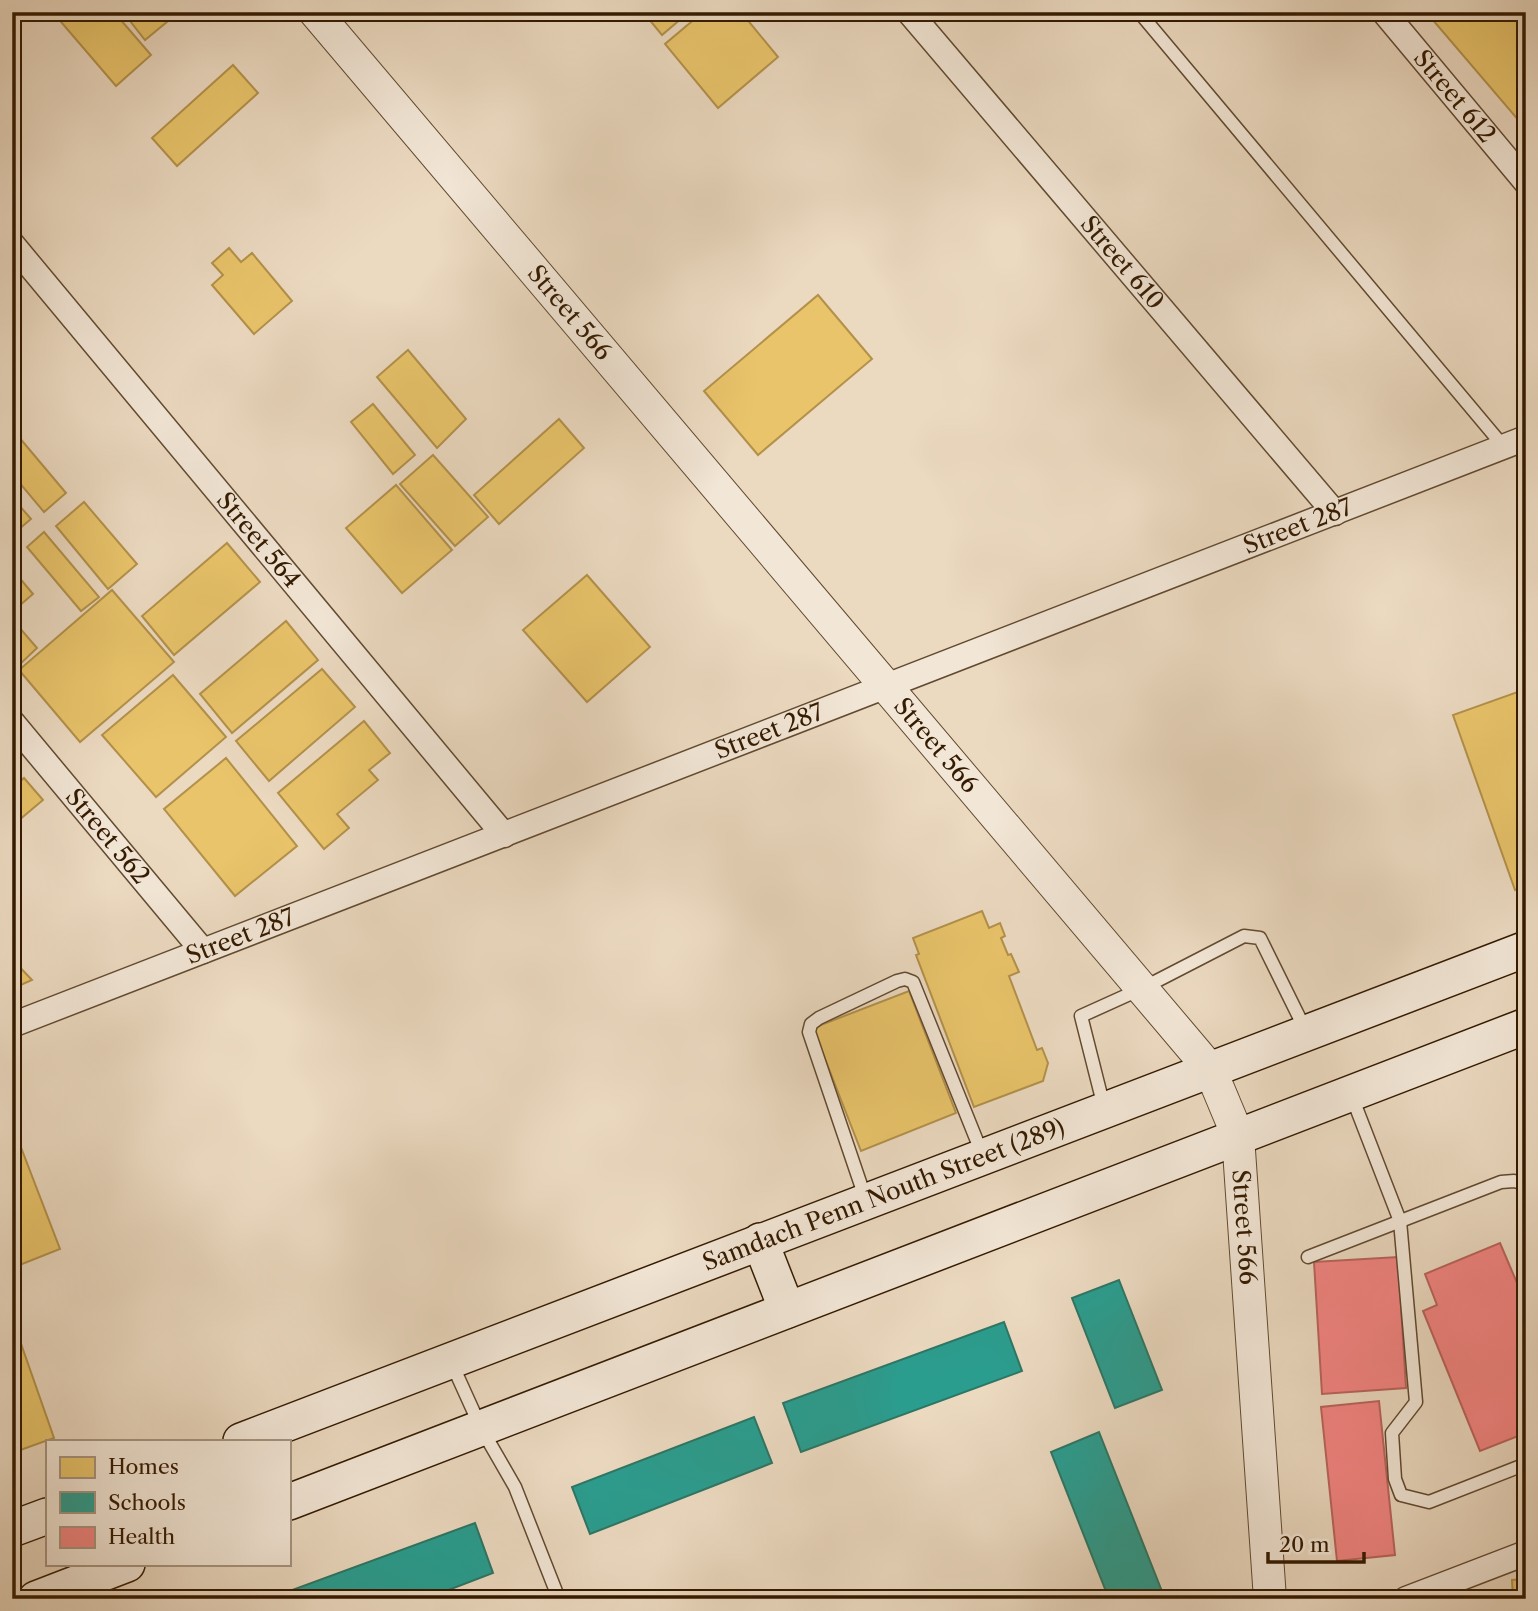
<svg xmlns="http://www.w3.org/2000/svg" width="1538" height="1611" viewBox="0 0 1538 1611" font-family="'Libre Caslon Text',serif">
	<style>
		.homes { fill: #e9c46a; stroke: #b3914a; stroke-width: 2 }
		.schools { fill: #2a9d8f; stroke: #2d7664; stroke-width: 2 }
		.health { fill: #f28482; stroke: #b9645b; stroke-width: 2 }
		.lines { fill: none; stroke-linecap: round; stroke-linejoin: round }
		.service-casing { stroke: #624a30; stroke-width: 15 }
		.minor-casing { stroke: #624a30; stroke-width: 27 }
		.tertiary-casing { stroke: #624a30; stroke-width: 34 }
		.secondary-casing { stroke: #341a00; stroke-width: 38 }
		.service { stroke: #f2e6d6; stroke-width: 12 }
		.minor { stroke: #f2e6d6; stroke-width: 24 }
		.tertiary { stroke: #f2e6d6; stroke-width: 32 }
		.secondary { stroke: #f2e6d6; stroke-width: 35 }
		.labels { text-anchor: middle; stroke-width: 7; stroke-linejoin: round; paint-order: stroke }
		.street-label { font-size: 24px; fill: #341a00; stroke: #f2e6d6 }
	</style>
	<rect width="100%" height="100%" fill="#ebd9c0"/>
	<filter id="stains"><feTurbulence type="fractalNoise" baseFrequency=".00286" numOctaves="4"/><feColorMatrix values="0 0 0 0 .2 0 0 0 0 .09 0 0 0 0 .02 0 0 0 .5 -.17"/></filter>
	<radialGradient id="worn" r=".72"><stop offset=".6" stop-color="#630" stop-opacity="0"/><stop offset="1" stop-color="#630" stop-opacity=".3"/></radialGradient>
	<g class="homes">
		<polygon points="59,12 114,12 151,55 116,86 55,15"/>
		<polygon points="123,12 179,12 145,40"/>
		<polygon points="643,12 689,12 662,35"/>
		<polygon points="703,12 710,12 716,20 725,12 741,12 778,57 718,108 665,44"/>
		<polygon points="1426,12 1526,12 1526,129"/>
		<polygon points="233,65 258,93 177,166 152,138"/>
		<polygon points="229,248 241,262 252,253 292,301 254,334 212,285 223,275 212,263"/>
		<polygon points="818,295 872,359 758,455 704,391"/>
		<polygon points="408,350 466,419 437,448 377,377"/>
		<polygon points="373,404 415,455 393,474 351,422"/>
		<polygon points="559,419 584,448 499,524 474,495"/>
		<polygon points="18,436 66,493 44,512 12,474 12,441"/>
		<polygon points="433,455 488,517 455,546 400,484"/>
		<polygon points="396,485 452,550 402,593 346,528"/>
		<polygon points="12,497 31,519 12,535"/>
		<polygon points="84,502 137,564 108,589 56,526"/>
		<polygon points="44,532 99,597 81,611 27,547"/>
		<polygon points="227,543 260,582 174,655 142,616"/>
		<polygon points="12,569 33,594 12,612"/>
		<polygon points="587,575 650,647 587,702 523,630"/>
		<polygon points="112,590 174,662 80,742 19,670"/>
		<polygon points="12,619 37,648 17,667 12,661"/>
		<polygon points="286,621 318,660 232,733 200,694"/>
		<polygon points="322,669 355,707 269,781 236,741"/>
		<polygon points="173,675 226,737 156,797 102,735"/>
		<polygon points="1526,689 1526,886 1515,890 1453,715"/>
		<polygon points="364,721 390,753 369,770 378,780 337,814 349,828 324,849 278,793"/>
		<polygon points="226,758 297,846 235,896 164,809"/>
		<polygon points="24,778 43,800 12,826 12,788"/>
		<polygon points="982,911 989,928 1000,923 1005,936 1001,938 1008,955 1011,954 1019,972 1009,976 1037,1050 1042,1048 1048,1063 1043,1081 974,1107 916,955 919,954 913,938"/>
		<polygon points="12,959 32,980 12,989"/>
		<polygon points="909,991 956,1113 861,1151 813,1028"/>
		<polygon points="12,1124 60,1249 12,1268"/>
		<polygon points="12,1318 54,1438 12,1453"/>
		<polygon points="1526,1579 1526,1599 1513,1599 1512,1580"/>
		<polygon points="1506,1595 1506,1599 1462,1599"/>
	</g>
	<g class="schools">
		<polygon points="1119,1280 1162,1390 1115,1408 1072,1298"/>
		<polygon points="1004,1322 1022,1371 801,1452 783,1403"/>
		<polygon points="754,1417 772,1463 590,1534 572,1487"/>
		<polygon points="1099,1432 1165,1599 1109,1599 1051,1452"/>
		<polygon points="475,1523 493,1573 425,1599 295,1599 292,1590"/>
	</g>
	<g class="health">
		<polygon points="1500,1243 1523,1297 1526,1296 1526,1433 1480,1451 1423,1311 1437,1305 1425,1274"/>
		<polygon points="1398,1257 1406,1388 1322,1394 1314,1262"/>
		<polygon points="1379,1401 1395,1555 1337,1561 1321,1407"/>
	</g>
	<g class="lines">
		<g class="service-casing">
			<g id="service">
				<polyline points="1139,12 1504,447"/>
				<polyline points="1352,1097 1400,1221 1416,1402 1392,1433 1395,1479 1401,1495 1429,1502 1526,1464"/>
				<polyline points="1104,1107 1081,1016 1143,988 1244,936 1260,938 1306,1031"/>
				<polyline points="866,1200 809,1032 811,1024 819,1018 897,981 905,979 913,982 983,1156"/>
				<polyline points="1308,1257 1501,1182 1514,1181 1526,1184"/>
				<polyline points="452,1364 481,1428 515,1487 559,1599"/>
			</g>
		</g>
		<g class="minor-casing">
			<g id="minor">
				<path id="s1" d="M909 12 1335 513"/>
				<path id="s2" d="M1384 12 1526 182"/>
				<path id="s3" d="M12 244 504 835"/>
				<path id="s4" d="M12 722 203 951"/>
				<path id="s5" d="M12 1025 1526 438"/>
				<polyline points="1406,1599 1526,1553"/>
			</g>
		</g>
		<g class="tertiary-casing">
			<g id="tertiary">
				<path id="s6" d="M315 12 1210 1069 1238 1136 1270 1599"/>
			</g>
		</g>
		<g class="secondary-casing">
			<g id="secondary">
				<polyline points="760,1241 787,1310"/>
				<path id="s7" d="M241 1441 1526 949"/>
				<polyline points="289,1502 1526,1026"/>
				<polyline points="12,1529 47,1516"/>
				<polyline points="36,1599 127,1564"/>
			</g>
		</g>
		<use href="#service" class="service"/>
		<use href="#minor" class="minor"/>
		<use href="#tertiary" class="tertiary"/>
		<use href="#secondary" class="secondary"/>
	</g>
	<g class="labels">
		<g class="street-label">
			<text dy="8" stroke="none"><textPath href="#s2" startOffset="110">Street 612</textPath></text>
			<text dy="8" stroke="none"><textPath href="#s1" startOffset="329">Street 610</textPath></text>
			<text dy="8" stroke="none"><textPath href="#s6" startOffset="394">Street 566</textPath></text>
			<text dy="8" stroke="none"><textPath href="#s5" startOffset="1379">Street 287</textPath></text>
			<text dy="8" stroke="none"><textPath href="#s3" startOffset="385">Street 564</textPath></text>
			<text dy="8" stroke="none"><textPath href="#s5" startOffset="812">Street 287</textPath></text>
			<text dy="8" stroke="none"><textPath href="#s6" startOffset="961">Street 566</textPath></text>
			<text dy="8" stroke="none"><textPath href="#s4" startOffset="149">Street 562</textPath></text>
			<text dy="8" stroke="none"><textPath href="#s5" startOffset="245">Street 287</textPath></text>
			<text dy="8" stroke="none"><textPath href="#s7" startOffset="688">Samdach Penn Nouth Street (289)</textPath></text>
			<text dy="8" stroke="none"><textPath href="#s6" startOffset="1549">Street 566</textPath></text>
		</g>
	</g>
	<rect width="1538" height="1611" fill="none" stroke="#ebd9c0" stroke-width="42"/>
	<rect x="14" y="14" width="1510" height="1583" fill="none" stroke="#341a00" stroke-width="3.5"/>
	<rect x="21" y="21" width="1496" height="1569" fill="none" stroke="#341a00" stroke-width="2"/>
	<rect x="46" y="1440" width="245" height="126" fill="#f2e6d6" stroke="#a69480" stroke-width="2"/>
	<rect x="60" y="1457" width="35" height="21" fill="#e9c46a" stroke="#a69480" stroke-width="2"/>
	<text x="108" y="1474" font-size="21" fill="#341a00">Homes</text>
	<rect x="60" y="1492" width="35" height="21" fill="#2a9d8f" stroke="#a69480" stroke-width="2"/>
	<text x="108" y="1510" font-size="21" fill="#341a00">Schools</text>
	<rect x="60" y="1527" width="35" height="21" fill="#f28482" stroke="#a69480" stroke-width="2"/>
	<text x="108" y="1544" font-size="21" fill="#341a00">Health</text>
	<path d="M1268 1552v10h96v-10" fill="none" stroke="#341a00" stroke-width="3.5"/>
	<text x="1279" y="1552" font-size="21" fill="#341a00" stroke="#f2e6d6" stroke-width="5" paint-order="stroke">20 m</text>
	<rect width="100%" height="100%" filter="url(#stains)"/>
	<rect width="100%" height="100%" fill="url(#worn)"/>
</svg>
